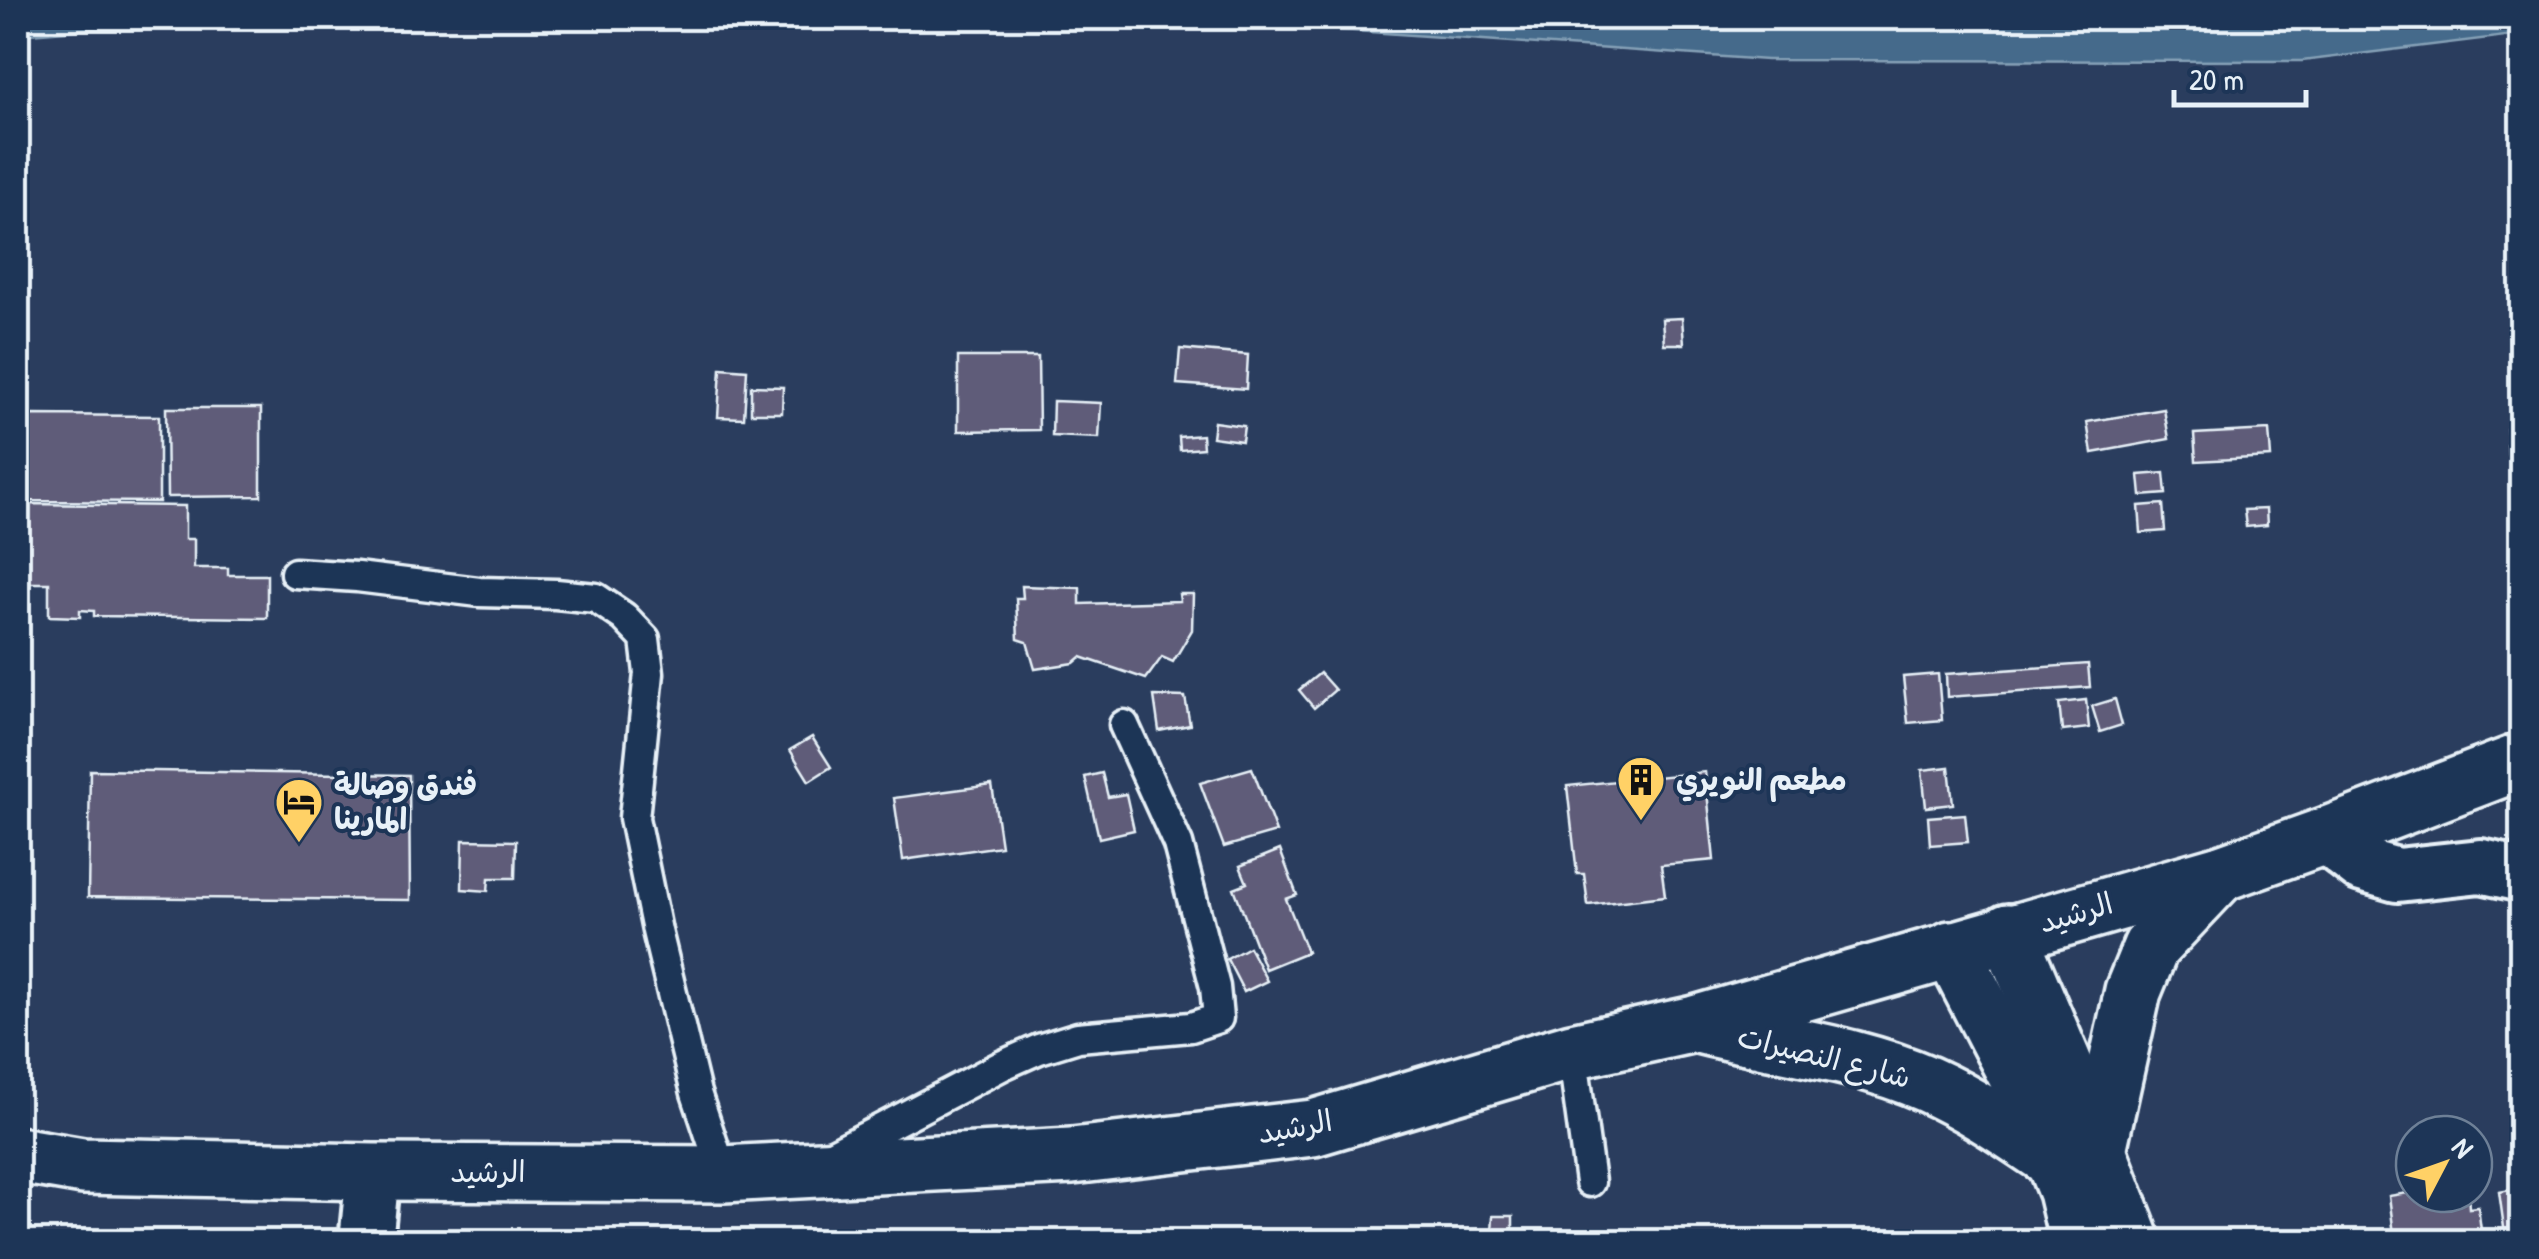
<svg xmlns="http://www.w3.org/2000/svg" width="2539" height="1259" viewBox="0 0 2539 1259" font-family="'Patrick Hand','Playpen Sans Arabic',sans-serif">
	<style>
		.water { fill: #446b8b; stroke: #86a1b7; stroke-width: 2.5 }
		.building { fill: #5f5c79; stroke: #e8f1f8; stroke-width: 2.5 }
		.lines { fill: none; stroke-linecap: round; stroke-linejoin: round }
		.lane-casing { stroke: #e8f1f8; stroke-width: 35 }
		.street-casing { stroke: #e8f1f8; stroke-width: 60 }
		.secondary-casing { stroke: #e8f1f8; stroke-width: 62 }
		.lane { stroke: #1d3557; stroke-width: 28 }
		.street { stroke: #1d3557; stroke-width: 52 }
		.secondary { stroke: #1d3557; stroke-width: 55 }
		.labels { text-anchor: middle; stroke-width: 8; stroke-linejoin: round; paint-order: stroke }
		.poi-label { font-size: 30px; font-weight: bold; fill: #e8f1f8; stroke: #1d3557; text-anchor: start }
		.street-label { font-size: 30px; fill: #e8f1f8; stroke: #1d3557 }
	</style>
	<rect width="100%" height="100%" fill="#2a3d5e"/>
	<filter id="ink" filterUnits="userSpaceOnUse"><feTurbulence type="fractalNoise" baseFrequency=".01" numOctaves="2"/><feDisplacementMap in="SourceGraphic" scale="20" xChannelSelector="R" yChannelSelector="G"/><feConvolveMatrix kernelMatrix="1 2 1 2 8 2 1 2 1" color-interpolation-filters="sRGB"/></filter>
	<g filter="url(#ink)">
		<g class="water">
			<polygon points="18,18 224,18 18,35"/>
			<polygon points="1169,18 2521,18 2522,34 2302,61 1767,60"/>
		</g>
		<g class="building">
			<polygon points="1682,318 1684,344 1664,344 1662,319"/>
			<polygon points="1180,349 1248,355 1246,389 1177,384"/>
			<polygon points="958,357 1038,357 1039,430 958,431"/>
			<polygon points="18,362 27,363 22,430 18,429"/>
			<polygon points="721,368 747,370 744,418 718,417"/>
			<polygon points="751,386 783,387 782,413 751,413"/>
			<polygon points="1053,401 1101,403 1099,438 1052,436"/>
			<polygon points="166,408 261,408 261,496 167,497"/>
			<polygon points="2164,409 2169,439 2092,453 2087,422"/>
			<polygon points="30,415 159,416 159,502 30,501"/>
			<polygon points="1214,422 1244,426 1242,441 1212,437"/>
			<polygon points="2507,429 2522,429 2522,455 2508,455"/>
			<polygon points="2269,430 2271,457 2196,461 2194,434"/>
			<polygon points="1202,435 1203,448 1180,450 1179,437"/>
			<polygon points="2164,473 2166,494 2141,496 2139,475"/>
			<polygon points="26,504 185,506 185,539 194,539 194,568 228,568 228,575 267,575 267,618 94,616 94,611 80,610 80,617 49,616 49,583 26,583"/>
			<polygon points="2163,504 2165,531 2141,533 2139,506"/>
			<polygon points="2266,509 2267,525 2246,527 2244,510"/>
			<polygon points="1022,586 1080,588 1080,604 1180,601 1179,594 1193,594 1192,630 1173,662 1162,657 1146,679 1081,657 1074,663 1035,669 1027,642 1018,639 1016,598 1023,598"/>
			<polygon points="2088,664 2090,687 1947,697 1946,674"/>
			<polygon points="1320,673 1335,690 1314,708 1299,690"/>
			<polygon points="1938,674 1942,720 1908,723 1903,677"/>
			<polygon points="1154,696 1185,697 1190,725 1159,731"/>
			<polygon points="2115,699 2122,725 2100,732 2092,706"/>
			<polygon points="2086,700 2089,728 2062,731 2059,703"/>
			<polygon points="812,737 831,767 809,781 790,750"/>
			<polygon points="1949,767 1953,804 1926,807 1922,770"/>
			<polygon points="1252,768 1276,832 1224,847 1200,783"/>
			<polygon points="90,770 409,775 410,900 88,897"/>
			<polygon points="1705,772 1714,860 1661,865 1665,896 1588,905 1584,874 1577,874 1567,786"/>
			<polygon points="1102,773 1108,797 1126,794 1134,830 1099,838 1085,777"/>
			<polygon points="992,785 1001,846 903,860 894,798"/>
			<polygon points="1965,814 1968,842 1930,845 1928,817"/>
			<polygon points="463,840 516,841 515,878 489,878 488,891 462,889"/>
			<polygon points="1280,850 1297,895 1286,899 1307,952 1265,969 1234,888 1247,883 1240,866"/>
			<polygon points="1249,947 1267,981 1244,992 1227,959"/>
			<polygon points="2414,1188 2414,1194 2468,1194 2469,1208 2478,1207 2481,1230 2473,1231 2474,1242 2395,1242 2389,1196 2414,1192"/>
			<polygon points="2522,1188 2522,1242 2506,1242 2499,1192"/>
			<polygon points="1493,1216 1513,1216 1513,1233 1492,1234"/>
		</g>
		<g class="lines">
			<g class="lane-casing">
				<g id="lane">
					<polyline points="295,573 357,577 479,592 556,594 596,598 624,617 645,639 649,673 634,818 657,931 696,1093 723,1174"/>
					<polyline points="1572,1051 1590,1182"/>
					<polyline points="831,1155 1003,1065 1039,1049 1078,1037 1191,1027 1218,1018 1215,987 1178,844 1124,725"/>
				</g>
			</g>
			<g class="street-casing">
				<g id="street">
					<polyline points="2325,836 2362,865 2397,875 2481,866 2522,875"/>
					<polyline points="366,1242 373,1172"/>
				</g>
			</g>
			<g class="secondary-casing">
				<g id="secondary">
					<polyline points="2008,932 2073,1085 2133,1242"/>
					<polyline points="1951,949 2029,1100 2066,1191 2078,1242"/>
					<path d="M1698 1025C1775 1045 1854 1052 1927 1084 1972 1104 2012 1132 2052 1159"/>
					<polyline points="2098,1150 2133,991 2151,947 2221,873"/>
					<polyline points="18,1155 83,1166 373,1172 723,1174 1072,1156 1313,1128 1572,1051 1695,1024 2221,873 2325,836 2522,761"/>
				</g>
			</g>
			<use href="#lane" class="lane"/>
			<use href="#street" class="street"/>
			<use href="#secondary" class="secondary"/>
		</g>
	</g>
	<defs>
		<g id="building-pin" transform="scale(2.5)"><path d="M0 17L-7.5 6A9.5 9.5 0 1 1 7.5 6Z" fill="#ffd166" stroke="#1d3557"/><path d="M-4-6H4V6H1V3H-1V6H-4ZM-2.5-4.3h1.7v1.8h-1.7ZM.8-4.3h1.7v1.8H.8ZM-2.5-1h1.7V.8h-1.7ZM.8-1h1.7V.8H.8Z" fill="#111"/></g>
		<g id="hotel-pin" transform="scale(2.5)"><path d="M0 17L-7.5 6A9.5 9.5 0 1 1 7.5 6Z" fill="#ffd166" stroke="#1d3557"/><path d="M-6-4.5h1.5V1H6V5H4.5V3h-9V5H-6ZM-4 0a1.8 1.8 0 1 1 3.6 0ZM.5 0V-2.5h3Q6-2.5 6 0Z" fill="#111"/></g>
	</defs>
	<g fill-rule="evenodd">
		<use href="#building-pin" x="1641" y="780"/>
		<use href="#hotel-pin" x="299" y="802"/>
	</g>
	<g class="labels">
		<g class="poi-label">
			<text x="1676" y="790">مطعم النويري</text>
			<text x="334" y="795">فندق وصالة<tspan x="334" dy="34">المارينا</tspan></text>
		</g>
		<g class="street-label">
			<text transform="translate(2076 913) rotate(-16)" y="10">الرشيد</text>
			<text transform="translate(1824 1057) rotate(14)" y="10">شارع النصيرات</text>
			<text transform="translate(1295 1127) rotate(-10)" y="10">الرشيد</text>
			<text x="488" y="1182">الرشيد</text>
		</g>
	</g>
	<rect width="2539" height="1259" fill="none" stroke="#1d3557" stroke-width="60"/>
	<rect x="30" y="30" width="2479" height="1199" fill="none" stroke="#e8f1f8" stroke-width="4" filter="url(#ink)"/>
	<g transform="translate(2444 1164) rotate(49)"><circle r="48" fill="#1d3557" stroke="#6e8097" stroke-width="2.5"/>
	<path d="M0-8L18 38L0 25L-18 38Z" fill="#ffd166"/>
	<text y="-15" font-size="28" font-weight="bold" text-anchor="middle" fill="#e8f1f8">N</text>
	</g>
	<path d="M2174 90v15h132v-15" fill="none" stroke="#e8f1f8" stroke-width="5"/>
	<text x="2189" y="90" font-size="30" fill="#e8f1f8" stroke="#1d3557" stroke-width="8" paint-order="stroke">20 m</text>
</svg>
